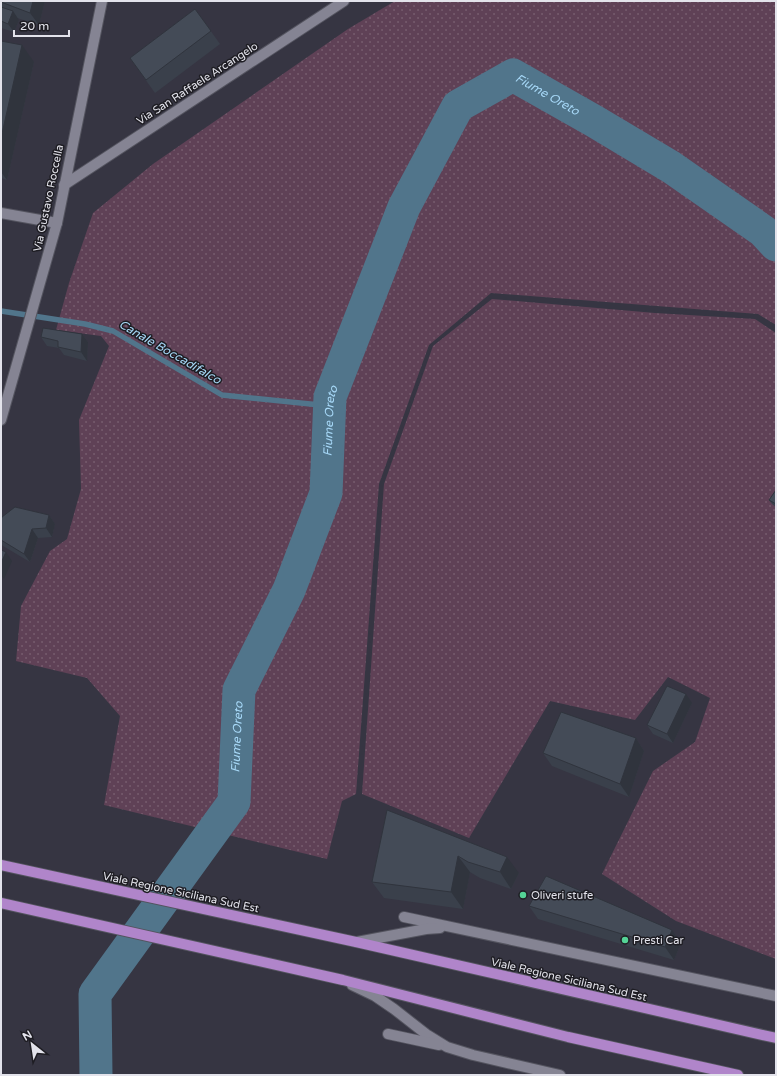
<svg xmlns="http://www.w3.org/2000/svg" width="777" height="1076" viewBox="0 0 777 1076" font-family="'Varela Round',sans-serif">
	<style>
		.grass { fill: url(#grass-dots) }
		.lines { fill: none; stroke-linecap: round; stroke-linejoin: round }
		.stream { stroke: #51758b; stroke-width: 5.5 }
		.river { stroke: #51758b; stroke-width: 33 }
		.minor-casing { stroke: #54545f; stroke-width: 12 }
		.tertiary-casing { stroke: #54545f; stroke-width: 12 }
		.primary-casing { stroke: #54545f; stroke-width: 12 }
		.minor { stroke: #858493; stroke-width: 10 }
		.tertiary { stroke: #858493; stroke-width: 10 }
		.primary { stroke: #b085ca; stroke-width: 10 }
		.wall { fill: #3a404b }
		.shaded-wall { fill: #30343d }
		.building { fill: #444b57; stroke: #30343d }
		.poi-dot { fill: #54d396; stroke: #1e1d23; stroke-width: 1.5 }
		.labels { text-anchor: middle; stroke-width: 3; stroke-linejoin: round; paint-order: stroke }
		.street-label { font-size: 11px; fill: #e3e3eb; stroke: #1e1d23 }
		.poi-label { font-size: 11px; fill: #e3e3eb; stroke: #1e1d23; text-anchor: start }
		.water-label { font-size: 12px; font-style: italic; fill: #a6d7f6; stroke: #1e1d23 }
	</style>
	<defs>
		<pattern id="grass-dots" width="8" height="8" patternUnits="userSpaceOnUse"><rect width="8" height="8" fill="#5f4156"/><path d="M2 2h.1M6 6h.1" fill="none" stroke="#765c6e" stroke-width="1.8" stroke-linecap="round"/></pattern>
	</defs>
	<rect width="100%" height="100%" fill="#363542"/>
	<g class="grass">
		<polygon points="395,1 776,1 776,325 758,314 491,293 429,345 379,484 356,794 342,801 327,859 104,805 120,716 87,678 16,661 21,606 50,551 67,539 81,489 79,420 109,346 101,336 56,330 69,283 93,213 153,164 348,29"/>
		<polygon points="492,299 655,313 755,319 776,333 776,959 676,921 602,874 653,771 695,742 710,698 668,677 635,720 550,701 469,838 362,794 384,484 433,346"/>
	</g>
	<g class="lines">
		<polyline class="stream" points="1,311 85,324 113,331 222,395 330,406"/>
		<path class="river" id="s1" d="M96 1075 95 994 234 802 239 690 289 590 326 493 330 397 404 207 458 106 513 75 594 121 671 167 763 231 776 245"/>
		<g class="minor-casing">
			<polyline id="minor" points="64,185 344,1"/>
		</g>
		<g class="tertiary-casing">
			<g id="tertiary">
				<polyline points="1,213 57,223"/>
				<polyline points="1,420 57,223 102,1"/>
				<polyline points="404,917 776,996"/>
				<polyline points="357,942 426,929 440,928"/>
				<polyline points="352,985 375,996 394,1009 426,1034 447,1047 473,1055 560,1075"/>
				<polyline points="388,1034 439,1045"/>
			</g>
		</g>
		<g class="primary-casing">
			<g id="primary">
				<polyline points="1,865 356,942 776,1038"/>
				<polyline points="1,903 343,980 568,1037 738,1075"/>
			</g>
		</g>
		<use href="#minor" class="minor"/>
		<use href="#tertiary" class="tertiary"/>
		<use href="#primary" class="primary"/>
	</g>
	<g class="wall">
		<polygon points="1,1 45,1 39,25 17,18 19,20 14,32 1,28"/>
		<polygon points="195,9 220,44 155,93 130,58"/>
		<polygon points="1,41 34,62 7,180 1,178"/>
		<polygon points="82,334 88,342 87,361 64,355 59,348 47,346 41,337"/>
		<polygon points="776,490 776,507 772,504 769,500"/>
		<polygon points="49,515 55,524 52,537 38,538 30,562 3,546 1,544 1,519"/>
		<polygon points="692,703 673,743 653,734 647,725"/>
		<polygon points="636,738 644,751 629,797 552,766 543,753"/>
		<polygon points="387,810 519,873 511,889 480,878 470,872 463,909 384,898 372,882"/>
		<polygon points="529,906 672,930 681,943 674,960 538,919"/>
	</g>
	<g class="shaded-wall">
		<polygon points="33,1 45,1 39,25 30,13"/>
		<polygon points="13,11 19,20 14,32 8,24"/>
		<polygon points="22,45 34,62 7,180 1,172 1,138"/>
		<polygon points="82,334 88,342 87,361 81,352"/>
		<polygon points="49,515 55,524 52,537 46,528"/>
		<polygon points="32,529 38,538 30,562 24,554"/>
		<polygon points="6,552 12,561 4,579 1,575 1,563"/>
		<polygon points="686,694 692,703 673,743 667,734"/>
		<polygon points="636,738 644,751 629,797 620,784"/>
		<polygon points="458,856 470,872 463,909 451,892"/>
		<polygon points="507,857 519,873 511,889 500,872"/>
		<polygon points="672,930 681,943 674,960 665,947"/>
	</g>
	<g class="building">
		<polygon points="1,1 33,1 30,13 1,2"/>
		<polygon points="1,7 13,11 8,24 1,21"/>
		<polygon points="195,9 211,31 146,80 130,58"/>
		<polygon points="1,41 22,45 1,138"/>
		<polygon points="43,328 82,334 81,352 58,347 58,341 41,337"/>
		<polygon points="776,490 776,504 769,500"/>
		<polygon points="15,507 49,515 46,528 32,529 24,554 1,540 1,519 2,517"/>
		<polygon points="1,550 6,552 1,563"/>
		<polygon points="667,686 686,694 667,734 647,725"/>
		<polygon points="561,712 636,738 620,784 543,753"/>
		<polygon points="387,810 507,857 500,872 468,862 458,856 451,892 372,882"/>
		<polygon points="546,876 672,930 665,947 529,906"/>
	</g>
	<g class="poi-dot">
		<circle cx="523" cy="895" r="4"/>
		<circle cx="625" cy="940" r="4"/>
	</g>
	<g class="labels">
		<g class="street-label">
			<text transform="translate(197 83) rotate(-33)" y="4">Via San Raffaele Arcangelo</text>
			<text transform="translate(48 198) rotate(-78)" y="4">Via Gustavo Roccella</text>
			<text transform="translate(181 892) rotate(12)" y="4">Viale Regione Siciliana Sud Est</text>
			<text transform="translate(569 979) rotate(13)" y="4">Viale Regione Siciliana Sud Est</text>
		</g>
		<g class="poi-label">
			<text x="531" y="899">Oliveri stufe</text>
			<text x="633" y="944">Presti Car</text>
		</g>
		<g class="water-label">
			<text dy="4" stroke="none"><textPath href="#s1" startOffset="1163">Fiume Oreto</textPath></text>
			<text transform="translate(170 352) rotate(30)" y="4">Canale Boccadifalco</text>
			<text dy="4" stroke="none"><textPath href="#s1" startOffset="718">Fiume Oreto</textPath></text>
			<text dy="4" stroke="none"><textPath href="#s1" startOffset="383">Fiume Oreto</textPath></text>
		</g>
	</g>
	<rect width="777" height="1076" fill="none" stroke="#e3e3eb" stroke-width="4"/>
	<g transform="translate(32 1044) rotate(330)" stroke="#1e1d23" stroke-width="3" paint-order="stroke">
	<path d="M0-3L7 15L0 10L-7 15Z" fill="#e3e3eb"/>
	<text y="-6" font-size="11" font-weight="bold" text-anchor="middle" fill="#e3e3eb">N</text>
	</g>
	<path d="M14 30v6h55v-6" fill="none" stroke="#e3e3eb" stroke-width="2"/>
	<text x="20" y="30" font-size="12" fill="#e3e3eb" stroke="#1e1d23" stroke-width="3" paint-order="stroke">20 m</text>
</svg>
